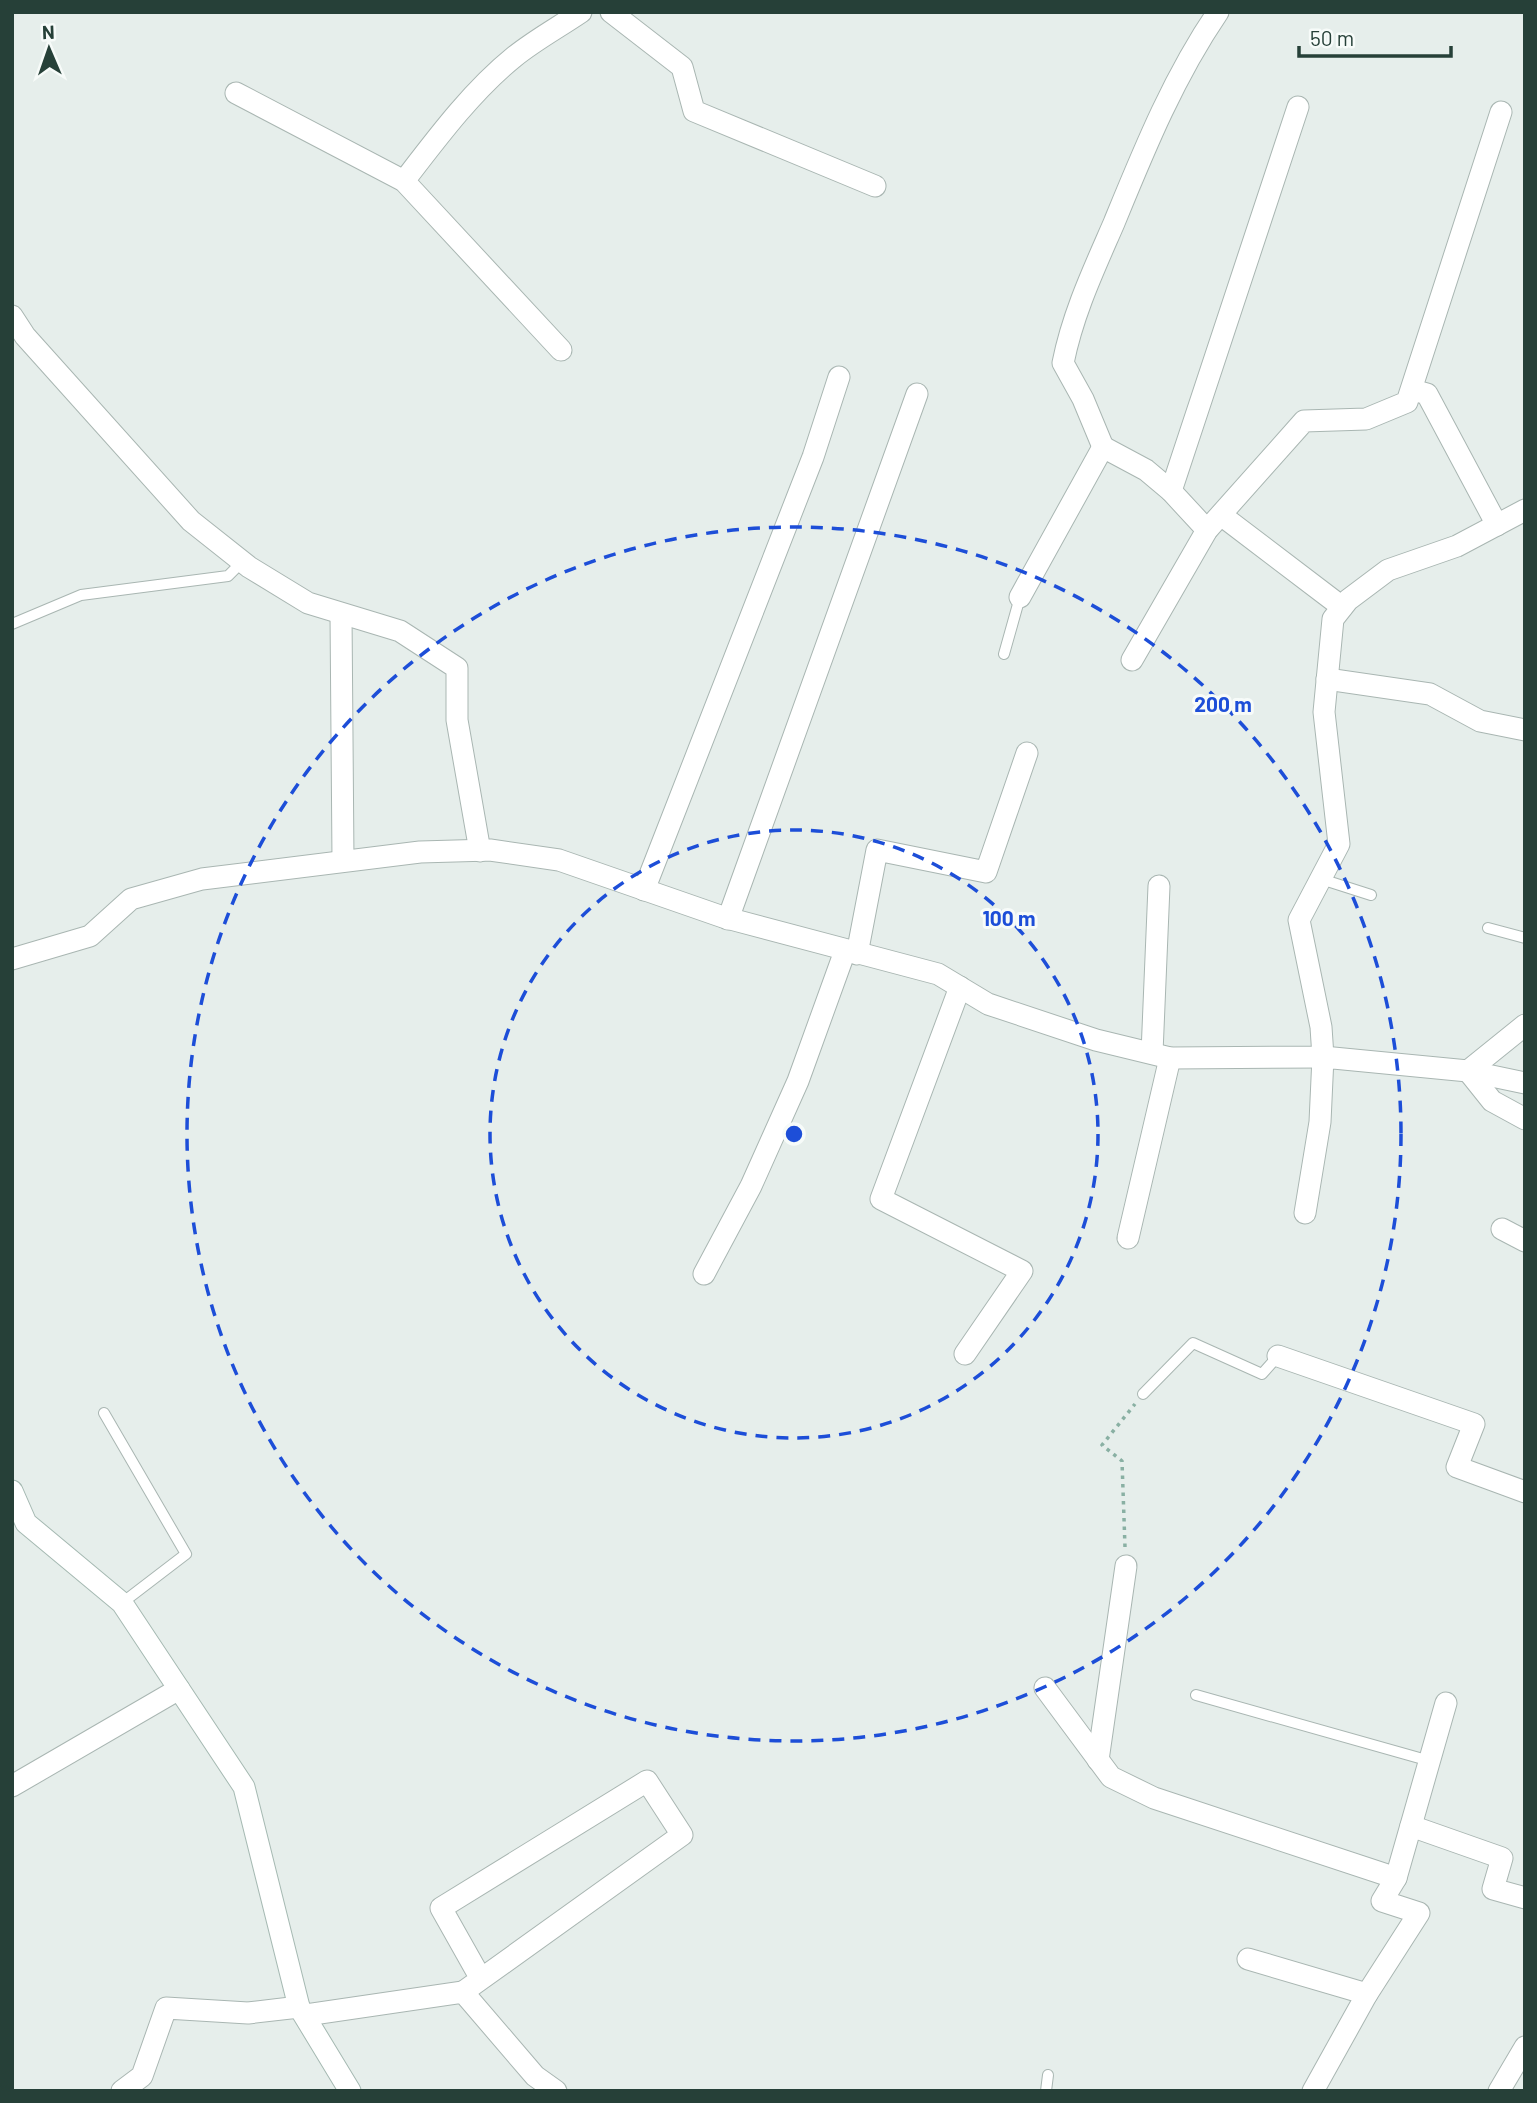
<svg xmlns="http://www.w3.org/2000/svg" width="1537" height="2103" viewBox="0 0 1537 2103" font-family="Barlow,sans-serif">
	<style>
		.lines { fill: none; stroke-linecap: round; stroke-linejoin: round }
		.lane-casing { stroke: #a9b6b2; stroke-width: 12 }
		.street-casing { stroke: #a9b6b2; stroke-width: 23 }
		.secondary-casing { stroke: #a5b9b2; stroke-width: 23 }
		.path { stroke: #89b0a3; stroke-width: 3.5; stroke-dasharray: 3.5 5; stroke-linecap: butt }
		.lane { stroke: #fff; stroke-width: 10 }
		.street { stroke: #fff; stroke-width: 21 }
		.secondary { stroke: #fff; stroke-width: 21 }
		.ring { fill: none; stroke: #1d4ed8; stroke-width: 3.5; stroke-dasharray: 12 9 }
		.centre { fill: #1d4ed8; stroke: #f7fbf9; stroke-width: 3.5 }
		.ring-label { font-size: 21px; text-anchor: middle; font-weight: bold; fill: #1d4ed8; stroke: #f7fbf9; stroke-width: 6; stroke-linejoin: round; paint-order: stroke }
	</style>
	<rect width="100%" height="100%" fill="#e6eeeb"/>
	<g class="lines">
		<g class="lane-casing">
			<g id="lane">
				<polyline points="12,624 81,595 228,576 242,562"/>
				<polyline points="1004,654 1020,597"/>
				<polyline points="1321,879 1371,895"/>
				<polyline points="1488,928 1525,938"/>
				<polyline points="1143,1394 1193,1343 1262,1374 1278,1356"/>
				<polyline points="104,1413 186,1554 122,1603"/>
				<polyline points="1196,1695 1430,1761"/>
				<polyline points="1046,2091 1048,2075"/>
			</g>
		</g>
		<g class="street-casing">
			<g id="street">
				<polyline points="611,12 682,67 694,111 875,186"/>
				<polyline points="236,93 404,181 561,350"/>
				<path d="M404 181C437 138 472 91 514 57 535 40 559 27 581 12"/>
				<polyline points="12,316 25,336 191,521 249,567 308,603 400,631 457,668 457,720 480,851"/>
				<polyline points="1413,390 1427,394 1497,525"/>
				<path d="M1103 447 1083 399 1063 363C1073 313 1094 269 1114 223 1144 150 1173 78 1218 12"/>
				<polyline points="1221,515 1342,607"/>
				<polyline points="1207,530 1171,491 1298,107"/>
				<polyline points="1020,597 1103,447 1146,470 1171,491"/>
				<polyline points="341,614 343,860"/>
				<polyline points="1132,660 1207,530 1304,421 1366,419 1407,402 1501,112"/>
				<polyline points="1327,679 1430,694 1480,721 1525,730"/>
				<polyline points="644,890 813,457 839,377"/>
				<polyline points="728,919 917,394"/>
				<polyline points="857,954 877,850 986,872 1027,753"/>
				<polyline points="12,959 90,936 131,899 202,879 420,852 490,850 559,860 723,917 938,974 988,1004 1096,1040 1170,1058 1323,1057 1321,1027 1299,920 1339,844 1324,712 1333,619 1348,600 1388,570 1457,546 1525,510"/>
				<polyline points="960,987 881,1199 1022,1271 965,1354"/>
				<polyline points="1525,1025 1468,1071 1492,1101 1525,1119"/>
				<polyline points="1152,1053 1159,886"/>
				<polyline points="1305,1213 1320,1122 1323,1057 1468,1071 1525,1083"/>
				<polyline points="1502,1229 1525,1241"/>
				<polyline points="1128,1238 1170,1058"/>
				<polyline points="704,1274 751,1186 798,1081 845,951"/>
				<polyline points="1278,1356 1474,1424 1457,1467 1525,1492"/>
				<polyline points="1045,1688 1111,1777 1154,1798 1396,1878"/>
				<polyline points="1098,1760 1126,1566"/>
				<polyline points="12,1786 179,1689"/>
				<polyline points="1411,1826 1502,1858 1493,1889 1525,1898"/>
				<polyline points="1248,1959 1367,1994"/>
				<polyline points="463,1992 682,1835 647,1781 441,1908 481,1979"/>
				<polyline points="306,2015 463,1992 535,2076 556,2091"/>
				<polyline points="122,2091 142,2076 166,2008 248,2013 299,2007"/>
				<polyline points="1313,2091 1367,1994 1419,1913 1382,1901 1396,1878 1446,1703"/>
				<polyline points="1499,2091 1525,2047"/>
			</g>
		</g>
		<g class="secondary-casing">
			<polyline id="secondary" points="12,1491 26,1523 122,1603 244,1787 299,2007 350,2091"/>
		</g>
		<polyline class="path" points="1125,1547 1122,1461 1102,1445 1135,1404"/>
		<use href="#lane" class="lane"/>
		<use href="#street" class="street"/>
		<use href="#secondary" class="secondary"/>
	</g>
	<g class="ring">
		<circle cx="794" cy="1134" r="304"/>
		<circle cx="794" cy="1134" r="607"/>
	</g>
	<circle cx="794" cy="1134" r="10" class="centre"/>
	<g class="ring-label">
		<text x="1223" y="712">200 m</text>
		<text x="1009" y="926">100 m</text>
	</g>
	<rect width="1537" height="2103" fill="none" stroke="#264038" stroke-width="28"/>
	<g transform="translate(49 49) rotate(358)" stroke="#f7fbf9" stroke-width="5" paint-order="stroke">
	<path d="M0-5L12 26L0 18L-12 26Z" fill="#264038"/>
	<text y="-10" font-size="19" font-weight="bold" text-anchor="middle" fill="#264038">N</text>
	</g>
	<path d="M1299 46v10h152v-10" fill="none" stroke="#264038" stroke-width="3.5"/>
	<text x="1310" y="46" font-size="21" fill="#264038" stroke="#f7fbf9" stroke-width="5" paint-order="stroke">50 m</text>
</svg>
